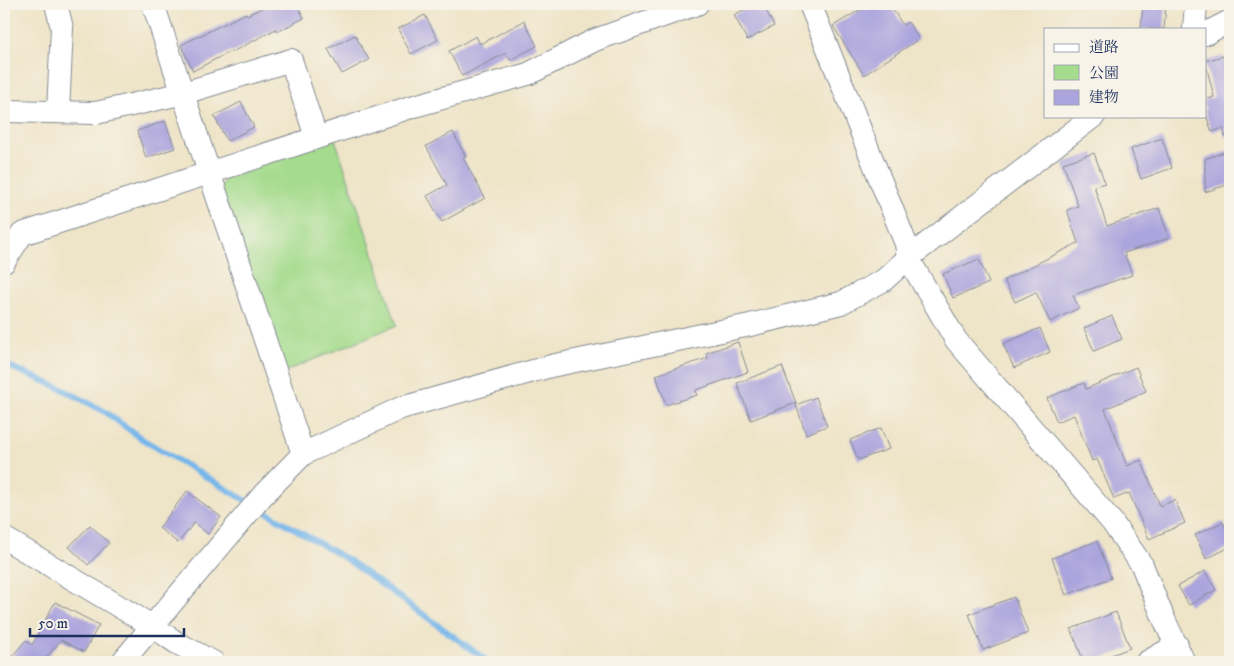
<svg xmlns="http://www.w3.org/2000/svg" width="1234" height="666" viewBox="0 0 1234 666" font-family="'IM FELL DW Pica','Noto Serif JP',serif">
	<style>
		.green { fill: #a4db8d; stroke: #608576 }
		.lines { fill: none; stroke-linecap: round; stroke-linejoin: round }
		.stream { stroke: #76b6ea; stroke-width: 6 }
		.building { fill: #aca4dd }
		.minor-casing { stroke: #848a92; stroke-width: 24 }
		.minor { stroke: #fff; stroke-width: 22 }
	</style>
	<rect width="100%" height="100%" fill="#f7f3e8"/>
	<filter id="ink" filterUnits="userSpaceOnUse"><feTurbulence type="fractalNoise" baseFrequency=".02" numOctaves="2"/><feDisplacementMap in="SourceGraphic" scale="10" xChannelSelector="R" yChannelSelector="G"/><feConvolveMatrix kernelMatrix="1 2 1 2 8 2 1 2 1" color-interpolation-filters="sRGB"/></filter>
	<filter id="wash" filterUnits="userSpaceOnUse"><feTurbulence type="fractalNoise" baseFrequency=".0096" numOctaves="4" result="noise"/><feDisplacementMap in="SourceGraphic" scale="20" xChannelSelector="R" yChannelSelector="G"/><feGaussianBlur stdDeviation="1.12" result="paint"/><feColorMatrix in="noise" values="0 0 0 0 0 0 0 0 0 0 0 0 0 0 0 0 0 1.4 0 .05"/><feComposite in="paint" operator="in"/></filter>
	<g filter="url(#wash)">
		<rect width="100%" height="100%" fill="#eee4c7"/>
		<polygon class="green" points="335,139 397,325 279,374 221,187 226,175"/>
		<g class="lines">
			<g class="stream">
				<polyline points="4,364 62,389 104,411 142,439 250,503"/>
				<polyline points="259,508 348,560 489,662"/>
			</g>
		</g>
		<g id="blocks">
			<g class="building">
				<polygon points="270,4 297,4 304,18 277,32 276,29 232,52 231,51 193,71 181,45 246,13 247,15"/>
				<polygon points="755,4 763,4 774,26 747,40 734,15"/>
				<polygon points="870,4 889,4 903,25 908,22 919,39 864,75 833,26"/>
				<polygon points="1143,4 1166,4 1164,29 1141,29"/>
				<polygon points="425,15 438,40 411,54 398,29"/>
				<polygon points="524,21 537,46 510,60 506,53 462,76 449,51 476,36 480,44"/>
				<polygon points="355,35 369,60 342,74 328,49"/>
				<polygon points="1223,56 1230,84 1230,136 1225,137 1223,128 1212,132 1205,112 1205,100 1214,97 1205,61"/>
				<polygon points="241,102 254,127 227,141 214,116"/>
				<polygon points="165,121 175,148 146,158 137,131"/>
				<polygon points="453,132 466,157 463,158 485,198 442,222 427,196 447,185 426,146"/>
				<polygon points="1162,138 1172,168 1141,179 1131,149"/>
				<polygon points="1230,150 1230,184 1205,192 1205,159"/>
				<polygon points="1094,153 1105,183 1094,186 1107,226 1159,208 1169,238 1124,253 1132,275 1073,295 1079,308 1050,322 1036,292 1015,302 1004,280 1078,243 1067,210 1078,206 1063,163"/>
				<polygon points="979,259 989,283 953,298 943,274"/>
				<polygon points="1112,316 1122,339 1094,351 1084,328"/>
				<polygon points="1040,328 1050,352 1014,368 1003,344"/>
				<polygon points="738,342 748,372 696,390 697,395 666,405 656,375 708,358 706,353"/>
				<polygon points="782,366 796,403 751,420 737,383"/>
				<polygon points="1136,367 1146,391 1105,409 1127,466 1141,460 1160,506 1175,500 1185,523 1149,539 1129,493 1114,499 1097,459 1092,461 1074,415 1057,422 1047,398 1084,383 1086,389"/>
				<polygon points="816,397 827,426 806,434 796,405"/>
				<polygon points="881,428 889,449 858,460 850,440"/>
				<polygon points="187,491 221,517 208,534 194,523 178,543 159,528"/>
				<polygon points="1223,522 1230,537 1230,547 1206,559 1195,535"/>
				<polygon points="90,525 109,543 88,565 69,547"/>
				<polygon points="1097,541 1111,578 1066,595 1052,558"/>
				<polygon points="1205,571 1216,590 1189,605 1178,586"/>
				<polygon points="1014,597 1028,633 983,650 969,614"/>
				<polygon points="55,602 99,625 84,652 61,640 46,658 51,662 7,662 26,640 32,645"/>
				<polygon points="1116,612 1130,648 1093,662 1084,662 1071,629"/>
			</g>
		</g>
	</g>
	<g filter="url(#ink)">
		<use href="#blocks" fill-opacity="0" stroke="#848a92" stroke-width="1"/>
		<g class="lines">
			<g class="minor-casing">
				<g id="minor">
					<polyline points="56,4 62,28 58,112"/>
					<polyline points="153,4 303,454"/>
					<polyline points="810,4 906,244 908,258 956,340 1112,522 1142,565 1163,617 1184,662"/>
					<polyline points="1194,29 1196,4"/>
					<polyline points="1205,34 1230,21"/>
					<polyline points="4,111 96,113 184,93 291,60 316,137"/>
					<polyline points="4,262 22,234 411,107 528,74 595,40 697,4"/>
					<polyline points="4,538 152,626 177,643 213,662"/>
					<polyline points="122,662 263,495 303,454 401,408 551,366 750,325 841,303 884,280 908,258 1094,116"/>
					<polyline points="1147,662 1177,645"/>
				</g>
			</g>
			<use href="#minor" class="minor"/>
		</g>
	</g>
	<rect width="1234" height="666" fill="none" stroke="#f7f3e8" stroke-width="20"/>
	<rect x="1044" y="28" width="162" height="90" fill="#f7f3e8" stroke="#9fa5b1"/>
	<rect x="1054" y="44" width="25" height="8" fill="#ffffff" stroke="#9fa5b1"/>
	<text x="1089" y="52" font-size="15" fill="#1b2f5e">道路</text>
	<rect x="1054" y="65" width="25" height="15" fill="#a4db8d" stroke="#9fa5b1"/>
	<text x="1089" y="78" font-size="15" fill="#1b2f5e">公園</text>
	<rect x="1054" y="90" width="25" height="15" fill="#aca4dd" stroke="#9fa5b1"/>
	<text x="1089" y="102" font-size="15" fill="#1b2f5e">建物</text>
	<path d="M30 628v8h154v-8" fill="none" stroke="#1b2f5e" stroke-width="2.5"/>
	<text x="38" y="628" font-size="15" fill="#1b2f5e" stroke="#f7f3e8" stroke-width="4" paint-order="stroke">50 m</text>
</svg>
